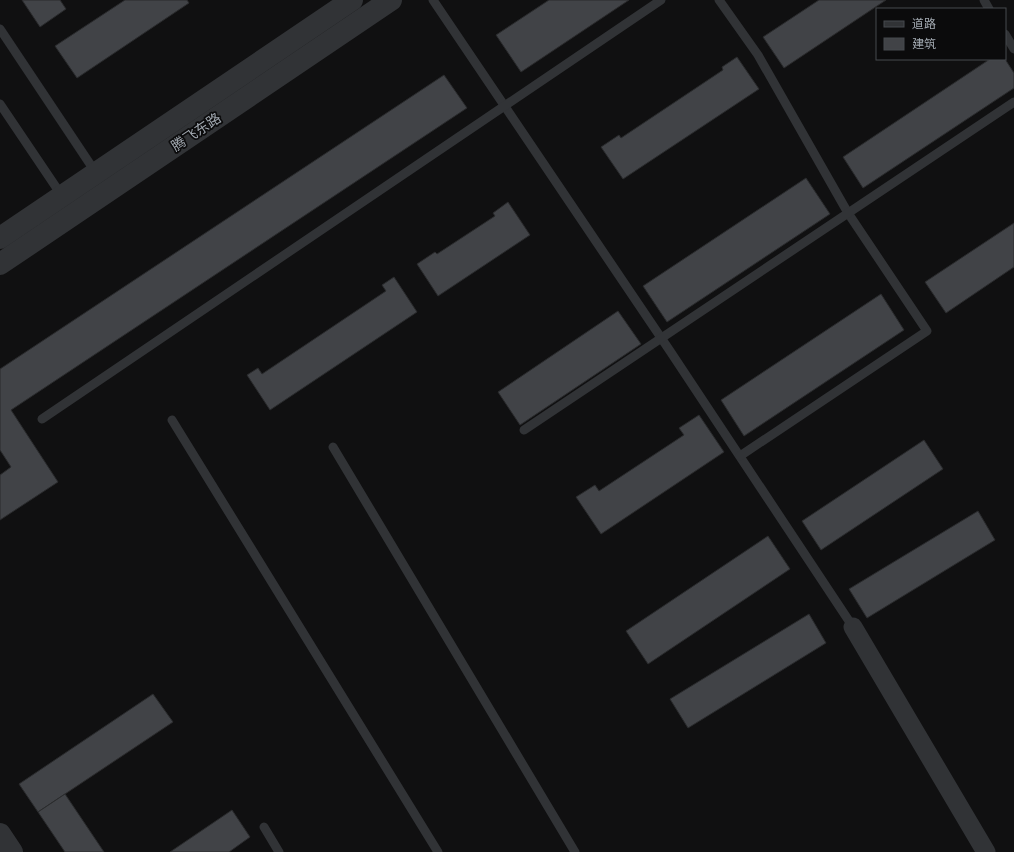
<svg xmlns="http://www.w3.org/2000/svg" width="1014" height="852" viewBox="0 0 1014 852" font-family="Manrope,'Noto Sans SC',sans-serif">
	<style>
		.building { fill: #414347; stroke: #2a2b2d }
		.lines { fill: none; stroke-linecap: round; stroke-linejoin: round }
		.service { stroke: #313336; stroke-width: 9 }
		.minor { stroke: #313336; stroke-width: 19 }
		.tertiary { stroke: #313336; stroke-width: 22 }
		.labels { text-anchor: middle; stroke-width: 3.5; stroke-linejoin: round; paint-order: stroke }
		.street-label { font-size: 14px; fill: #a2a9b1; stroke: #0b0b0c }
	</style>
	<rect width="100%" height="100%" fill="#101011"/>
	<g class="building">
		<polygon points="22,0 60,0 66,9 40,27"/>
		<polygon points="125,0 187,0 189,3 77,78 55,46"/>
		<polygon points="549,0 629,0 521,72 496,35"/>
		<polygon points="819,0 886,0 784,68 763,37"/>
		<polygon points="737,57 759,89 623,179 601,147 619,135 621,138 723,70 722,67"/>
		<polygon points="990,59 1005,59 1014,73 1014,88 863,188 843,157"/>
		<polygon points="444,75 467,108 11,410 58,482 0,520 0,475 11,467 0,450 0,369"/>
		<polygon points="806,178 830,214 667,322 643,286"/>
		<polygon points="508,202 530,235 438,296 417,264 435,252 437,254 495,216 493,213"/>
		<polygon points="1014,223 1014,267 946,313 925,282"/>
		<polygon points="394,277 417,312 270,410 247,375 258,368 262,374 386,291 382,285"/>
		<polygon points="881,294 904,330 744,436 721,400"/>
		<polygon points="618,311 641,344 520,425 498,392"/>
		<polygon points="699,415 724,452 601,534 576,497 595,485 599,491 684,435 679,428"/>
		<polygon points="924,440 943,469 821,550 802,521"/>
		<polygon points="978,511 995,540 867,618 849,589"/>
		<polygon points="768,536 790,569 648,664 626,631"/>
		<polygon points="809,614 826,643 688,728 670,699"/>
		<polygon points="153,694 173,722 38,812 19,784"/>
		<polygon points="65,794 104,852 65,852 38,812"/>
		<polygon points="232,810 250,837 229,852 170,852"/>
	</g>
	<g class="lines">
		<g class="service">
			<polyline points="433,0 670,351 853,627"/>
			<polyline points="719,0 758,55 848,213 927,331 740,456"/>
			<polyline points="984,0 989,9"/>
			<polyline points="0,29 96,173"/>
			<polyline points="1005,34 1014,49"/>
			<polyline points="0,104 62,196"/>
			<polyline points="42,419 661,0"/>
			<polyline points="172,420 438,852"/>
			<polyline points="524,430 1014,102"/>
			<polyline points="333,447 575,852"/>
			<polyline points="264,827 279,852"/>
		</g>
		<polyline class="minor" points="853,627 986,852"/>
		<g class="tertiary">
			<polyline points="0,238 352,0"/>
			<polyline points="0,264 391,0"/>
			<polyline points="0,834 12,852"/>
		</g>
	</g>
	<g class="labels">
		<g class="street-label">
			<text transform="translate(196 132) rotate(-34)" y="5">腾飞东路</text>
		</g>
	</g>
	<rect x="876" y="8" width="130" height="52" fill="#0b0b0c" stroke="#474a4e"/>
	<rect x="884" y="21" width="20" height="6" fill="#313336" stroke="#474a4e"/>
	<text x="912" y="28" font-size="12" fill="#a2a9b1">道路</text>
	<rect x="884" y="38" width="20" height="12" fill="#414347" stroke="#474a4e"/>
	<text x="912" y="48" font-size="12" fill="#a2a9b1">建筑</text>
</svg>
